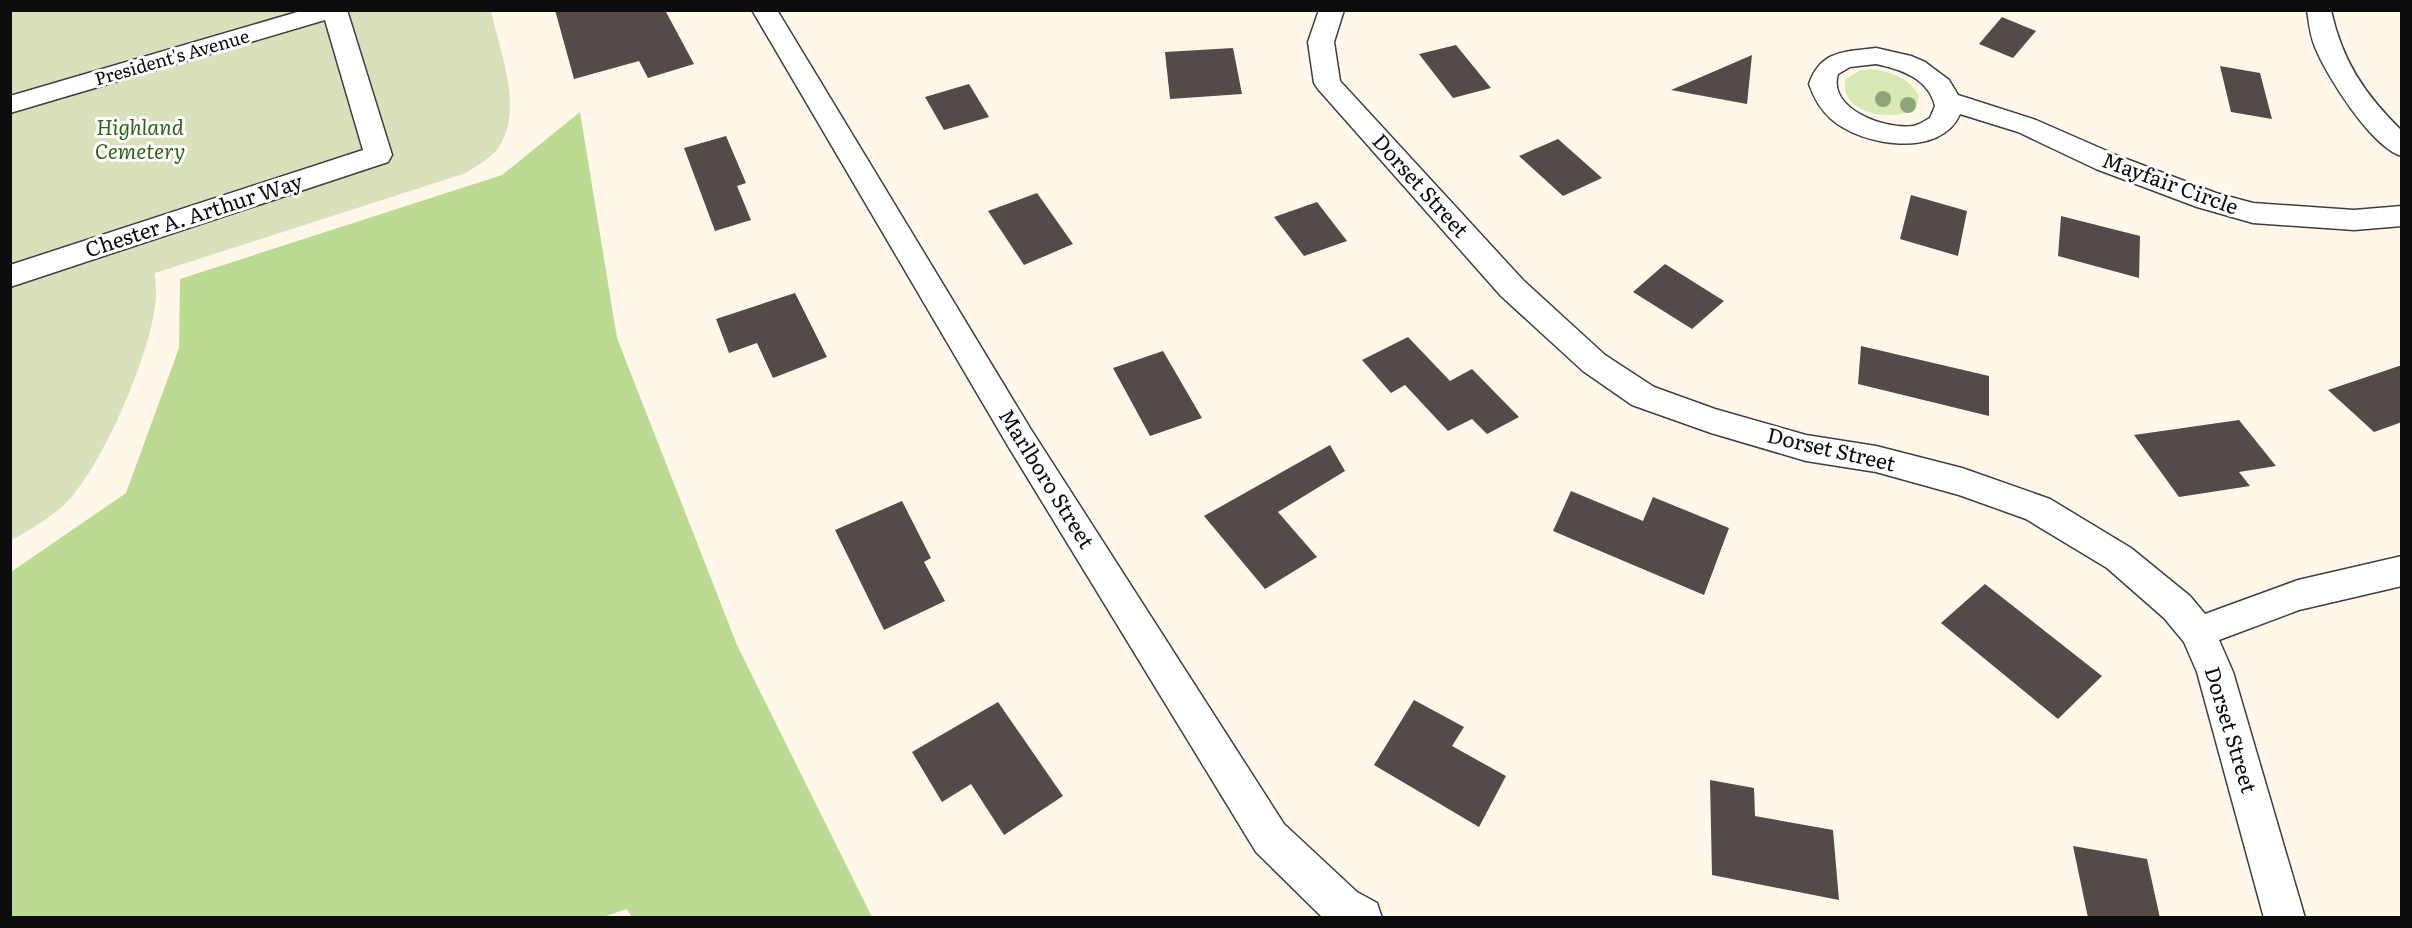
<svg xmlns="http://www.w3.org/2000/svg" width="2412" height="928" viewBox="0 0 2412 928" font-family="Literata,serif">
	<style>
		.green { fill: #d7e9b4 }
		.forest { fill: #bdda93 }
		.cemetery { fill: #d9e0bc }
		.building { fill: #544b48 }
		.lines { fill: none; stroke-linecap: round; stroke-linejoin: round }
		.minor-casing { stroke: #3f3f3f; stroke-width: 3 }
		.minor { fill: #fff; fill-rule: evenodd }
		.tree { fill: #8fa679 }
		.labels { text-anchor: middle; stroke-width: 6; stroke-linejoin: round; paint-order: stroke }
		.far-street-label { font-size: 18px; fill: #0c0c0c; stroke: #fff }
		.park-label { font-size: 21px; font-style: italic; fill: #34631c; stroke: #fff }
		.street-label { font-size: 21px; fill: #0c0c0c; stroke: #fff }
	</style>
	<rect width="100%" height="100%" fill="#fff8ea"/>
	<path class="green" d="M1872 69C1892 72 1909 78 1919 96L1916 109C1893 122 1840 115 1845 80L1860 70Z"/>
	<polygon class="forest" points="580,112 617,338 737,645 872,917 632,918 627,909 600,918 11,917 11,572 126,493 179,348 180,279 502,175"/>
	<path class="cemetery" d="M11 11H491C500 52 524 109 499 147 493 157 476 166 466 173L155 273C155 280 156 288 156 296 154 347 102 469 64 505 52 516 25 534 11 540Z"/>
	<g class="building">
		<polygon points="555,10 665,10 694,64 648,78 639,61 574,79"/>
		<polygon points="2002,17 2036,31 2013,58 1979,44"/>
		<polygon points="1456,45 1491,88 1453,98 1419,54"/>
		<polygon points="1233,48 1242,94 1170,99 1165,52"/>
		<polygon points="1752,55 1747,104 1671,90"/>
		<polygon points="2220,66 2260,73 2272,119 2231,112"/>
		<polygon points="969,84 989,117 944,130 925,97"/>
		<polygon points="726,136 746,183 737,186 751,220 715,231 684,148"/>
		<polygon points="1558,139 1602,178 1563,196 1519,156"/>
		<polygon points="1037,193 1073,244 1024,265 988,211"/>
		<polygon points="1911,195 1967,211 1958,256 1900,239"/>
		<polygon points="1317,202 1347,241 1304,256 1274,217"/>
		<polygon points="2061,216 2140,236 2139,278 2058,256"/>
		<polygon points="1665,264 1724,301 1692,329 1633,292"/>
		<polygon points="795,293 827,357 773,378 757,343 729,353 716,319"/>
		<polygon points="1408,337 1450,381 1472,369 1519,417 1487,434 1472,419 1448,431 1405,385 1391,393 1362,360"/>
		<polygon points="1861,346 1989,376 1989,416 1858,384"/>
		<polygon points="1163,351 1202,418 1150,436 1113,368"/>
		<polygon points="2402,365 2402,422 2374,432 2328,390"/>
		<polygon points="2239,420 2276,466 2239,472 2250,486 2179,497 2134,435"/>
		<polygon points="1330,445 1345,471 1278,512 1317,557 1265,589 1204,516"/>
		<polygon points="1571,491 1643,521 1653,497 1729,528 1704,595 1553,531"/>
		<polygon points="902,501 931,558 924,562 945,601 884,630 835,530"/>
		<polygon points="1985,584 2102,676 2058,719 1941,623"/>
		<polygon points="1414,700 1464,727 1452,746 1506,776 1479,827 1374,765"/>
		<polygon points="998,702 1063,796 1004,835 971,784 942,802 912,752"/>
		<polygon points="1710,780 1754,788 1755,816 1833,830 1839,900 1712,875"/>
		<polygon points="2073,846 2147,859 2160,918 2088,918"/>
	</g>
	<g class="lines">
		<g class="minor-casing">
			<g id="minor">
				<polygon points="304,10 347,10 392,155 388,162 10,287 10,265 363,150 325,20 10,113 10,96"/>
				<polygon points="752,10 777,10 1030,428 1284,824 1357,892 1377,903 1382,918 1323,918 1256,852 1008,446"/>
				<polygon points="1319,10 1344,10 1334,42 1340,81 1523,280 1605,355 1654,387 1715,409 1806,435 1876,446 1962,468 2050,499 2131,548 2190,596 2205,614 2298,580 2402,556 2402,586 2299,610 2219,640 2233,672 2305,918 2264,918 2197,672 2184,642 2164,618 2107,568 2026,519 1959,495 1876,472 1806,461 1711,433 1632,405 1583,371 1501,296 1318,89 1314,83 1308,42"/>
				<path d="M2307 10H2331C2342 61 2365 95 2402 131V156C2372 148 2326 75 2315 47 2310 35 2309 23 2307 10Z"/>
				<path d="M1876 48 1911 56 1925 62 1949 80 1958 95 2036 120 2116 155 2216 193 2253 203 2354 210 2402 206V226L2354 230 2253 223 2197 207 2096 169 2018 132 1960 114C1941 159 1861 146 1831 119 1820 109 1814 98 1809 84 1821 50 1844 52 1876 48ZM1876 64C1901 69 1929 79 1935 106L1930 118C1924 121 1919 125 1913 126 1885 130 1827 109 1838 74L1850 67Z"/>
			</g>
		</g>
		<use href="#minor" class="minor"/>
	</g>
	<g class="tree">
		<circle cx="1883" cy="99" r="8"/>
		<circle cx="1908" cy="105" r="8"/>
	</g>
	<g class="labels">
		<g class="far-street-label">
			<text transform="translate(172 58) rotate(-16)" y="6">President's Avenue</text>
		</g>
		<g class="park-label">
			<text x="140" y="135">Highland<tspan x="140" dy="24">Cemetery</tspan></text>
		</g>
		<g class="street-label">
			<text transform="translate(2170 184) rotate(20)" y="7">Mayfair Circle</text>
			<text transform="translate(1420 186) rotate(48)" y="7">Dorset Street</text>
			<text transform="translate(194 216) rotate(-18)" y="7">Chester A. Arthur Way</text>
			<text transform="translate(1831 450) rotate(13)" y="7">Dorset Street</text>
			<text transform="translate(1046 479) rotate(58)" y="7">Marlboro Street</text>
			<text transform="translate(2230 730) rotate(73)" y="7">Dorset Street</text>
		</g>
	</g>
	<rect width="2412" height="928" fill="none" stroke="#0c0c0c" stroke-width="24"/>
</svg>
